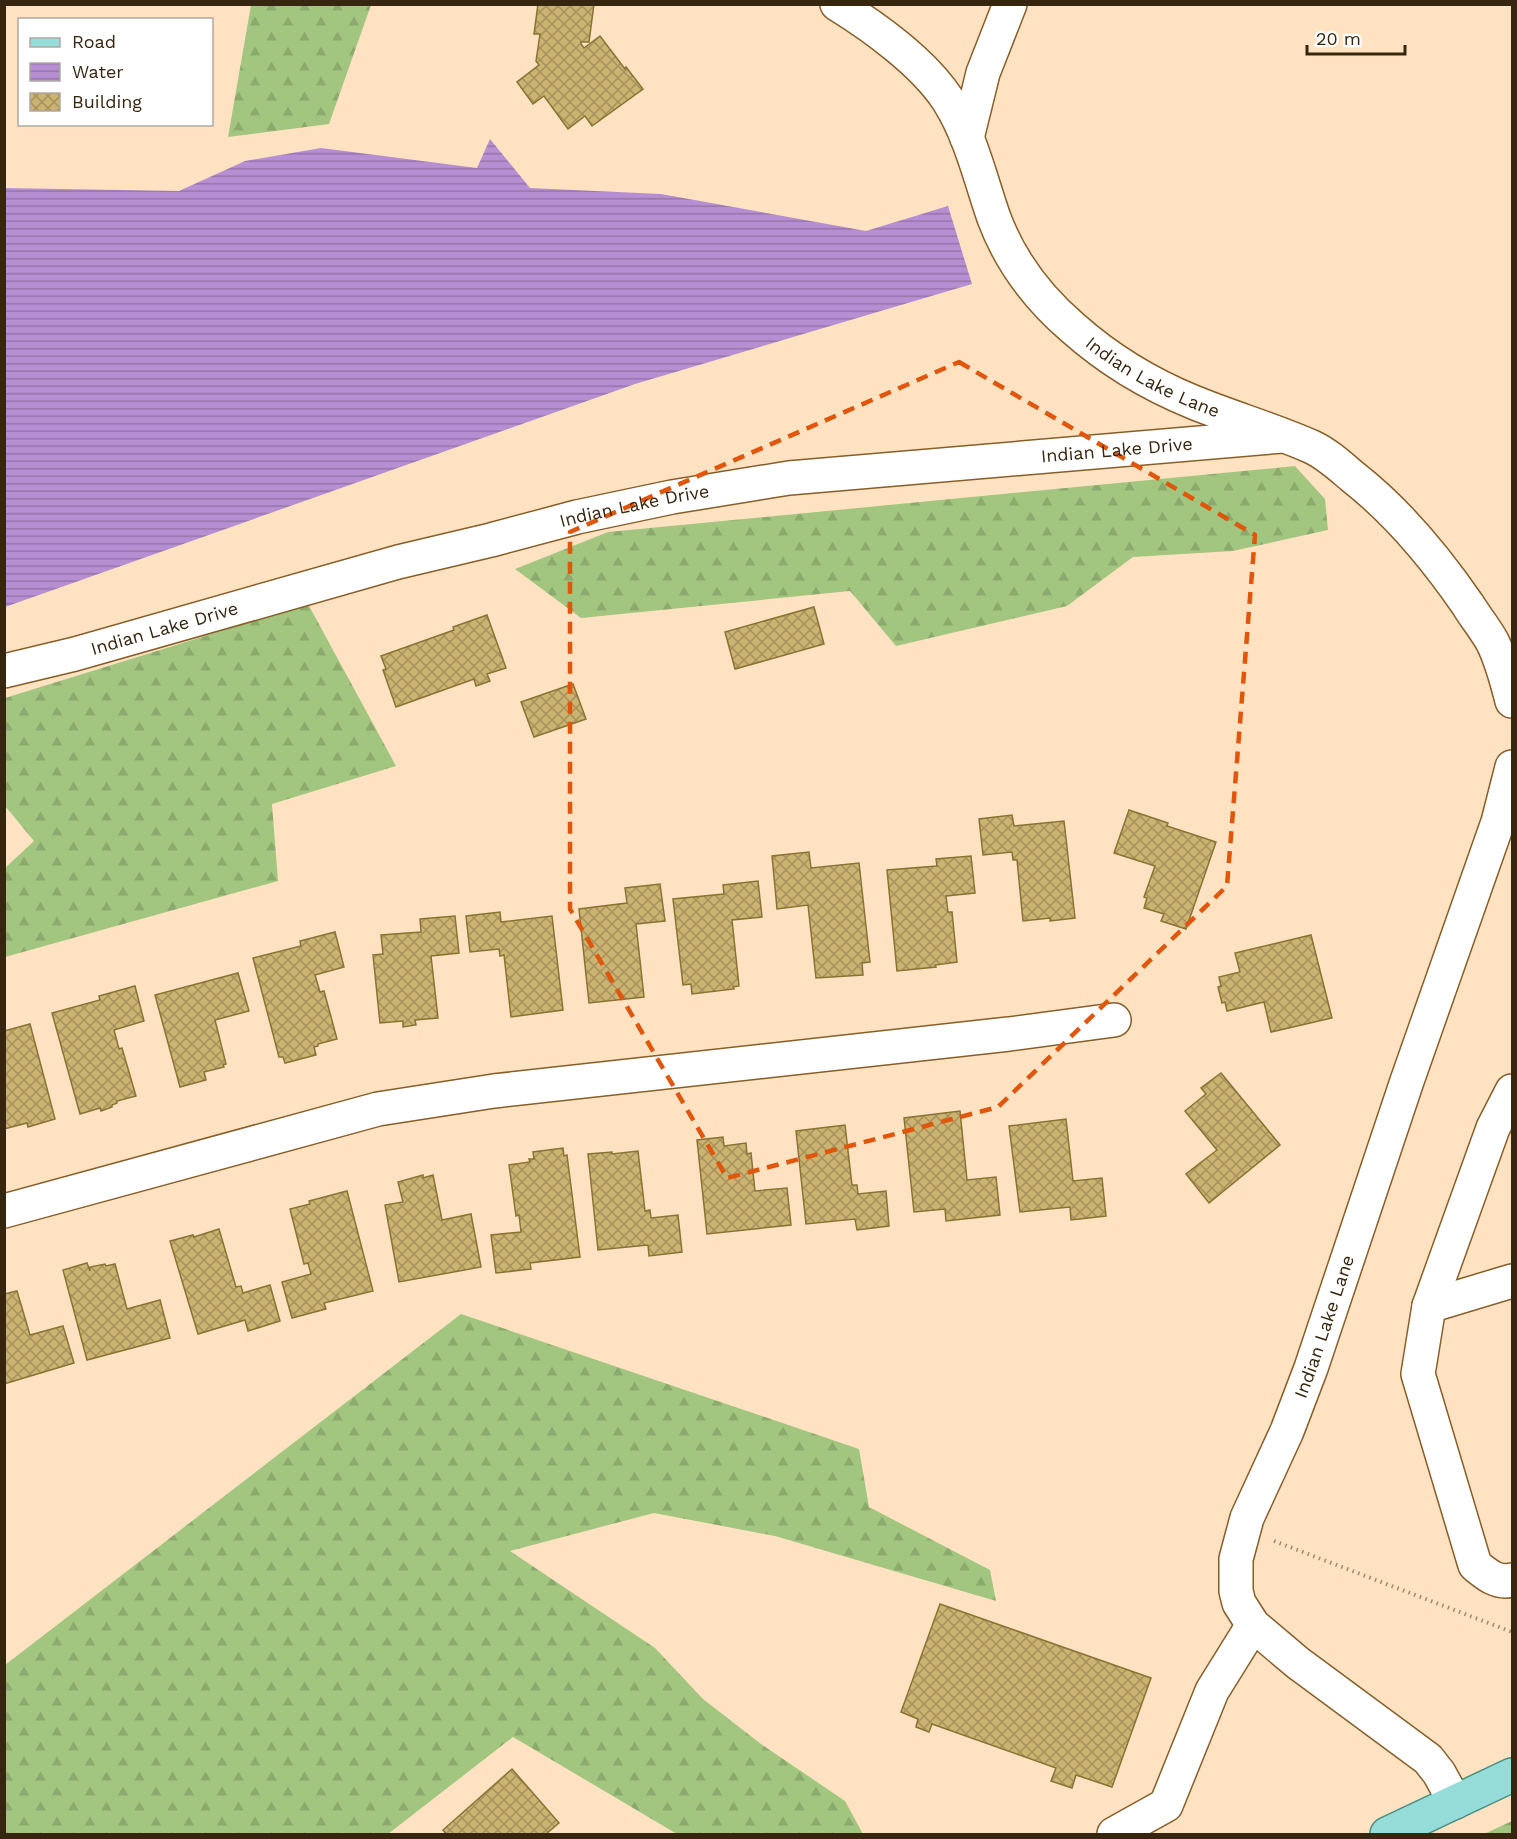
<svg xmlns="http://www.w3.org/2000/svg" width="1517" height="1839" viewBox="0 0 1517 1839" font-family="'Work Sans',sans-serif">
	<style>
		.forest { fill: url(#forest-firs) }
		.water { fill: url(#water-rules) }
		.building { fill: url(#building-cross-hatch); stroke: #897332; stroke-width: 1.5 }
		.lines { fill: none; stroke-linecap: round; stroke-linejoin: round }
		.minor-casing { stroke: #875e28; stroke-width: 36 }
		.major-casing { stroke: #478e82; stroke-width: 36 }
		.path { stroke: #a0896d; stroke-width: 4; stroke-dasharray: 1.5 4.5; stroke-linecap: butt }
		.minor { stroke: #fff; stroke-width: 33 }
		.major { stroke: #96ddd9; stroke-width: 33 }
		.marked { fill: none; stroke: #df560c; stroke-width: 4.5; stroke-dasharray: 12 8; stroke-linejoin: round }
		.labels { text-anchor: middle; stroke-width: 4.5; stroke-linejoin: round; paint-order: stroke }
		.street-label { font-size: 18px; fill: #37260f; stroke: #fff }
	</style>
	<defs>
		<pattern id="forest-firs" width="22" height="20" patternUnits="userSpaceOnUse" patternTransform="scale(1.5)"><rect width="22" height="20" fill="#a2c67f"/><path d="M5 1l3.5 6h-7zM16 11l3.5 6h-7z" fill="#8caa6d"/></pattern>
		<pattern id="water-rules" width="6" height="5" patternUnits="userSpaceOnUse" patternTransform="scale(1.5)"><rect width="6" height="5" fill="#b68fd2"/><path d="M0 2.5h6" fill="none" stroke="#9575a9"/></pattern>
		<pattern id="building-cross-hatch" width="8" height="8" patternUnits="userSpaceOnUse" patternTransform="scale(1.5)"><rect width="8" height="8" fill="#cbb372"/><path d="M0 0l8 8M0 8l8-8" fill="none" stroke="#a6915c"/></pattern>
	</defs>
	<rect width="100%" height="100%" fill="#ffe2c2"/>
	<g class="forest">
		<polygon points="251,5 371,5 329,124 228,137"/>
		<polygon points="1295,466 1325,499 1328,530 1233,551 1133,557 1067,606 896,646 850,591 581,618 515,569 608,532"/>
		<polygon points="308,604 396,766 272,804 278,881 5,957 5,868 34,841 5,806 5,698"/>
		<polygon points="461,1314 859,1449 869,1507 990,1570 996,1601 775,1536 654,1513 510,1551 655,1648 703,1699 761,1744 845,1801 863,1834 677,1834 513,1737 388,1834 5,1834 5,1665"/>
		<polygon points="1512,1821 1512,1834 1484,1834"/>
	</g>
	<polygon class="water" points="490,139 530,188 661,194 866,231 948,206 972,284 635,384 5,607 5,188 179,191 245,161 321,148 477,168"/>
	<g class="building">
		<polygon points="538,4 594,4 589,42 581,42 581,44 584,48 600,36 625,69 626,67 643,89 592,126 585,116 568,129 544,96 533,104 517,82 539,65 536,61 540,34 534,34"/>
		<polygon points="814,607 824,644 735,669 725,632"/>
		<polygon points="487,615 506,668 487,674 490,681 476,686 474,679 396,707 383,670 386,669 381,656 454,630 453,627"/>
		<polygon points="573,684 586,719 534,737 521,702"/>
		<polygon points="1129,810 1168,823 1167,826 1216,842 1186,929 1161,921 1164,914 1144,908 1147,898 1144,897 1155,866 1114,853"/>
		<polygon points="1012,815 1014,826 1064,821 1075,918 1050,921 1050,918 1023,921 1017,860 1013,860 1012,852 983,855 979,819"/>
		<polygon points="809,852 811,868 859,863 870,962 862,963 863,975 816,978 808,905 777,909 772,856"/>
		<polygon points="971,856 975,893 946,896 948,912 952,912 957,962 935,965 936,967 897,971 887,870 937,866 936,859"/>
		<polygon points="758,881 762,917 732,920 739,986 733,987 734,989 692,994 691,984 683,985 673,899 724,894 723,885"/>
		<polygon points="660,884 665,921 636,924 644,997 589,1003 579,909 627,903 625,888"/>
		<polygon points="500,912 501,922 552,916 563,1010 511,1017 504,955 500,956 499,949 470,952 466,916"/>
		<polygon points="455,916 459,953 431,956 438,1018 415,1020 416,1025 403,1027 403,1021 380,1023 373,955 383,954 381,935 421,932 420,919"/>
		<polygon points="335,932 344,967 315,975 320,992 324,991 337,1039 318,1044 318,1046 314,1047 316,1055 285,1063 283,1057 279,1057 253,958 301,946 300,941"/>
		<polygon points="1311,935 1332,1018 1271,1032 1264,1002 1227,1011 1225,1002 1222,1003 1218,987 1221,986 1219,977 1240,972 1235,953"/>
		<polygon points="238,973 249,1011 215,1020 226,1064 223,1065 224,1067 204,1072 206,1080 180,1087 155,995"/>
		<polygon points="135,986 144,1021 114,1030 119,1049 122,1048 136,1096 117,1101 117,1103 112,1105 112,1107 101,1111 100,1108 80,1114 52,1013 100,1000 99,996"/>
		<polygon points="30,1024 55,1119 28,1127 27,1123 4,1129 4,1031"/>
		<polygon points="1221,1073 1280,1145 1209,1203 1186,1174 1217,1150 1185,1111 1206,1094 1201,1088"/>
		<polygon points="960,1111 967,1180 996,1177 1000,1215 946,1221 945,1209 914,1212 904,1118"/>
		<polygon points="1066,1119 1073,1181 1102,1178 1106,1216 1071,1220 1070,1207 1020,1212 1009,1126"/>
		<polygon points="845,1125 852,1185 857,1185 858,1194 886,1191 889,1226 857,1230 855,1219 806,1224 796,1131"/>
		<polygon points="723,1137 724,1146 746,1143 747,1154 751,1153 755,1191 787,1188 791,1225 707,1234 697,1140"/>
		<polygon points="563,1148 564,1156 567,1155 580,1257 530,1263 531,1269 496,1273 491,1235 521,1232 519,1215 516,1216 509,1165 530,1162 529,1159 534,1159 533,1152"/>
		<polygon points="638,1151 645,1211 650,1210 651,1218 678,1215 682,1252 649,1256 648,1245 598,1250 588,1154 612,1152 612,1154"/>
		<polygon points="423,1175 423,1178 433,1175 442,1220 471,1214 481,1267 399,1282 385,1205 403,1202 398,1182"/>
		<polygon points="347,1191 373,1291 324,1303 326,1309 292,1318 282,1282 311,1274 308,1263 304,1264 290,1209 310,1204 309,1201"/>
		<polygon points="219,1229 236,1287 241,1286 243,1293 270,1285 280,1321 248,1331 245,1320 198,1334 170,1241 193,1235 194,1237"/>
		<polygon points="87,1263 90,1271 90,1267 105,1264 106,1266 115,1264 127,1309 160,1300 170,1338 87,1360 63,1270"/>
		<polygon points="17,1291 30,1335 63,1326 74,1363 4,1384 4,1294"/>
		<polygon points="940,1604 1151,1678 1112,1787 1076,1775 1072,1788 1051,1781 1056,1768 932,1724 929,1732 916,1727 918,1719 901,1712"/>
		<polygon points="512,1769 559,1823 546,1834 446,1834 443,1830"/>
	</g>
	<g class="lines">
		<g class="minor-casing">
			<g id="minor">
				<path id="s1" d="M837 4C874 27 924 63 948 100 971 136 980 178 994 218 1010 261 1038 298 1073 328 1109 360 1149 384 1193 402 1232 418 1274 430 1312 447 1327 454 1340 466 1353 477 1399 513 1435 557 1468 605 1476 618 1486 630 1493 643 1502 662 1507 681 1512 701"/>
				<polyline points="967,138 983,73 1010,4"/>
				<path id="s2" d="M4 671 75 654 398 562 491 540 577 517 672 497 789 478 1282 436"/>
				<path d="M1512 1091 1493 1128 1429 1306 1418 1374 1475 1565C1486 1574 1497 1584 1512 1580"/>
				<polyline points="4,1211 378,1109 494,1091 1009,1034 1114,1020"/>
				<polyline points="1429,1306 1512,1281"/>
				<path id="s3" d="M1455 1802 1439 1773 1428 1759 1298 1663 1253 1625 1239 1603 1236 1591V1559L1247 1518 1287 1431 1311 1368 1407 1081 1498 822 1512 767"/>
				<polyline points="1114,1834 1166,1805 1212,1691 1253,1625"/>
			</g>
		</g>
		<g class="major-casing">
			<polyline id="major" points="1387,1834 1512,1775"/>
		</g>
		<polyline class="path" points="1274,1541 1512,1632"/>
		<use href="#minor" class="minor"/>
		<use href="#major" class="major"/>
	</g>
	<path class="marked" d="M959 362 1255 535 1227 886 998 1107 727 1178 570 909V532Z"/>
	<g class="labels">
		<g class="street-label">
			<text dy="6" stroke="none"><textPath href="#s1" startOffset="506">Indian Lake Lane</textPath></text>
			<text dy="6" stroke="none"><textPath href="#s2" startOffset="1138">Indian Lake Drive</textPath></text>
			<text dy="6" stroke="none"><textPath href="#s2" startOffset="652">Indian Lake Drive</textPath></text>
			<text dy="6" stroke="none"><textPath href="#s2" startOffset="166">Indian Lake Drive</textPath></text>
			<text dy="6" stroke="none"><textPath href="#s3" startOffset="591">Indian Lake Lane</textPath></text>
		</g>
	</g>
	<rect width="1517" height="1839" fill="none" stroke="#37260f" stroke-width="12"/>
	<rect x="18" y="18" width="195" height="108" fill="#ffffff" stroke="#afa89f" stroke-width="1.5"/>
	<rect x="30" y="38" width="30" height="9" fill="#96ddd9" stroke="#afa89f" stroke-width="1.5"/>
	<text x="72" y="48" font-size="18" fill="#37260f">Road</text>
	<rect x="30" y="63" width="30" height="18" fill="url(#water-rules)" stroke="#afa89f" stroke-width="1.5"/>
	<text x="72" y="78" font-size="18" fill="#37260f">Water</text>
	<rect x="30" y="93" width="30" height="18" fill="url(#building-cross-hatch)" stroke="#afa89f" stroke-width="1.5"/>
	<text x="72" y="108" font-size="18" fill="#37260f">Building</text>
	<path d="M1307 45v9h98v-9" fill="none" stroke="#37260f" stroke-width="3"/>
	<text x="1316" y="45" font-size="18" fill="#37260f" stroke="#ffffff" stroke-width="4.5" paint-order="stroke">20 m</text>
</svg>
